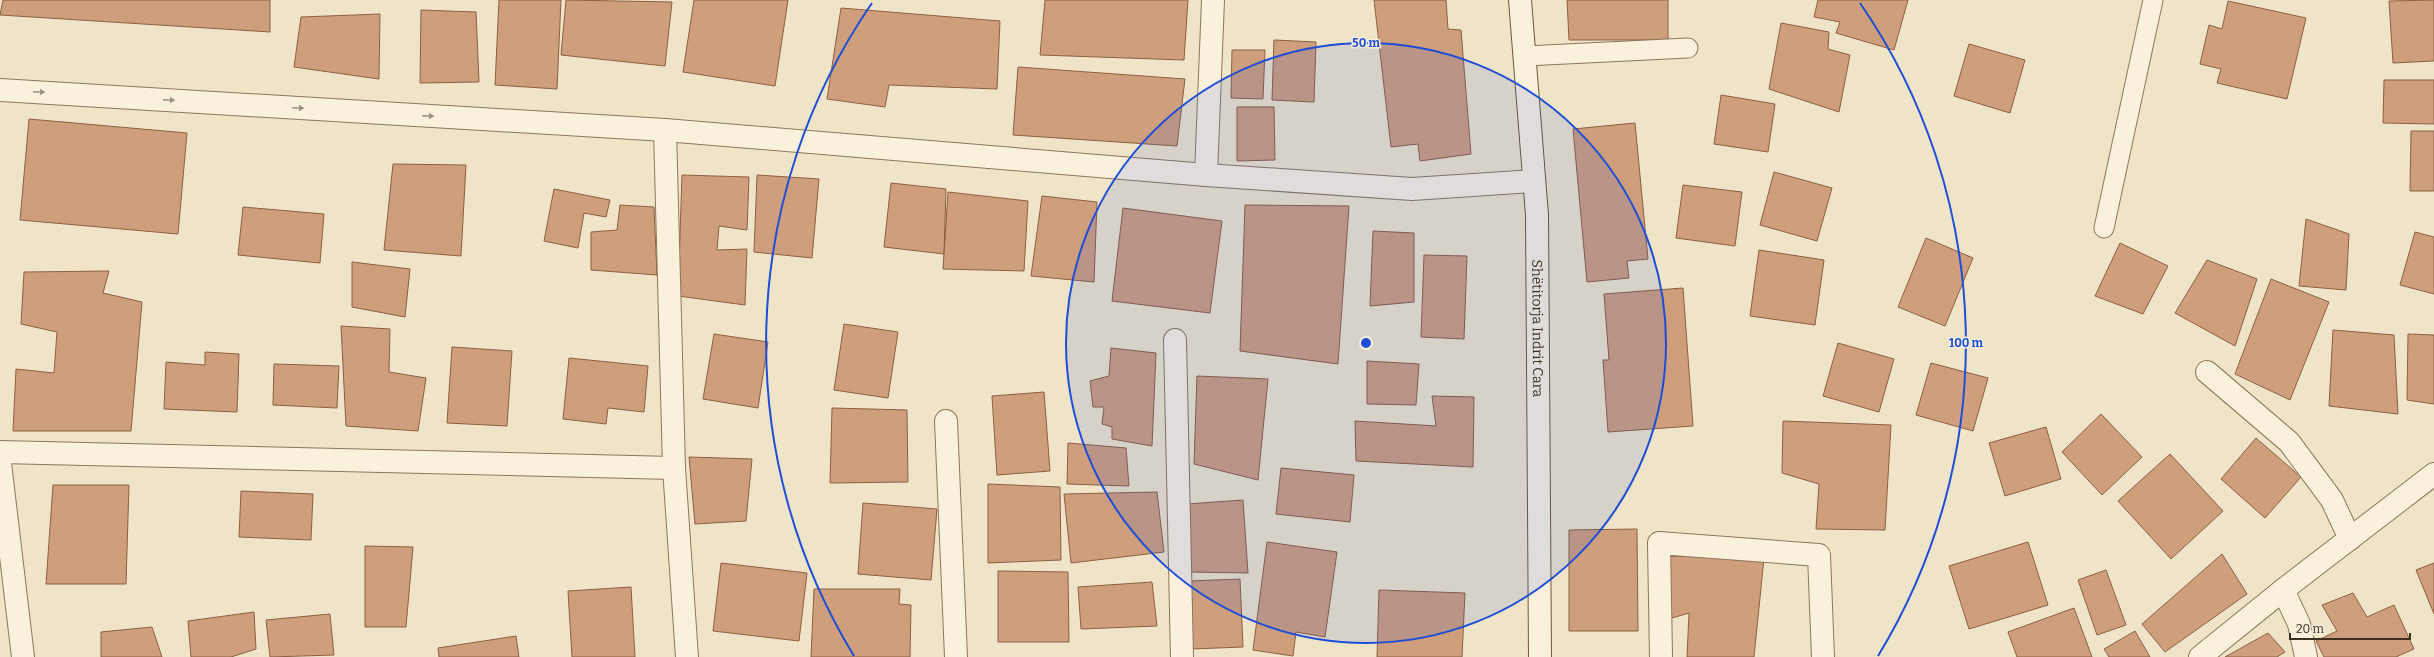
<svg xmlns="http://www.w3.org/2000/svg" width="2434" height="657" viewBox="0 0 2434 657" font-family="Bitter,serif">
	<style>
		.building { fill: #cf9f7d; stroke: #8d5f41 }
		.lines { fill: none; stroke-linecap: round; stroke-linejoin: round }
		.lane-casing { stroke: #8d765c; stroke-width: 21 }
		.street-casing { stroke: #8d765c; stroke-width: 24 }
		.secondary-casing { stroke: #6f573f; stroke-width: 24 }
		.lane { stroke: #faf1dc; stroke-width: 19 }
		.street { stroke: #faf1dc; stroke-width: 22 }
		.secondary { stroke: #faf1dc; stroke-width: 22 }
		.oneway { fill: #9c907e }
		.ring { fill: none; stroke: #1d4ed8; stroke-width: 2 }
		.labels { text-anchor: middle; stroke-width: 3; stroke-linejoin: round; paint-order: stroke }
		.street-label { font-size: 14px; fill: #3d2e20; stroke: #f7eed8 }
		.centre { fill: #1d4ed8; stroke: #f7eed8; stroke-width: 2 }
		.ring-label { font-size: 12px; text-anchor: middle; font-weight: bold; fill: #1d4ed8; stroke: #f7eed8; stroke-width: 3; stroke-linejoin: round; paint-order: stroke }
	</style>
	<rect width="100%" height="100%" fill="#f0e4c8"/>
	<g class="building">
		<polygon points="3,0 270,0 270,32 0,15"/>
		<polygon points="499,0 561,0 557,89 495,85"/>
		<polygon points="566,0 672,2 665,66 561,55"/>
		<polygon points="694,0 788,0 775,86 683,72"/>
		<polygon points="1045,0 1188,0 1184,60 1040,55"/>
		<polygon points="1374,0 1446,0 1448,29 1461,30 1471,154 1420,161 1418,144 1391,147"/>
		<polygon points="1567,0 1668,0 1668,40 1569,40"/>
		<polygon points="1818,0 1908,0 1894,50 1836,33 1840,22 1814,17"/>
		<polygon points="2434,0 2434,61 2393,63 2389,1"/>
		<polygon points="2228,1 2306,18 2287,99 2217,83 2221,69 2200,64 2209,25 2222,29"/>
		<polygon points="841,8 1000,21 997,89 889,85 885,107 827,99"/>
		<polygon points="421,10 476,12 479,82 420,83"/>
		<polygon points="380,14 379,79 294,67 301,17"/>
		<polygon points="1781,23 1829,32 1828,49 1850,55 1839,112 1769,89"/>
		<polygon points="1274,40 1316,42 1314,102 1272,100"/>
		<polygon points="1969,44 2025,60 2010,113 1954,96"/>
		<polygon points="1232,50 1265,50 1263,99 1231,98"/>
		<polygon points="1018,67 1185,79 1177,146 1013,135"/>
		<polygon points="2384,80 2434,80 2434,124 2383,123"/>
		<polygon points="1721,95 1775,104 1768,152 1714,144"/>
		<polygon points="1237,107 1274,107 1275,160 1237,161"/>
		<polygon points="29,119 187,133 178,234 20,220"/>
		<polygon points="1635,123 1648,259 1627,261 1629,278 1587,282 1573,129"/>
		<polygon points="2411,131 2434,131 2434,191 2410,191"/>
		<polygon points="393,164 466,165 461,256 384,250"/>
		<polygon points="1774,172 1832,188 1817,241 1760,225"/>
		<polygon points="682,175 749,177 747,230 719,226 717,250 747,249 745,305 678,296"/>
		<polygon points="757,175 819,179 812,258 754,252"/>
		<polygon points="891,183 946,189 944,254 884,247"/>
		<polygon points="1683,185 1742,192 1735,246 1676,238"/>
		<polygon points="554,189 610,200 606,217 584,213 578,248 544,241"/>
		<polygon points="948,192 1028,201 1024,271 943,269"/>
		<polygon points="1042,196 1097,202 1094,282 1031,276"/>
		<polygon points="620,205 654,207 657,275 591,270 591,232 617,230"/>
		<polygon points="1245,205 1349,206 1338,364 1240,351"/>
		<polygon points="243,207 324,214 320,263 238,255"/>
		<polygon points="1123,208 1222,221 1210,313 1112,301"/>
		<polygon points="2306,219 2349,234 2346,290 2299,286"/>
		<polygon points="1373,231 1414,233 1414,302 1370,306"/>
		<polygon points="2415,232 2434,237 2434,294 2400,285"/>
		<polygon points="1926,238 1973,258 1945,326 1898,307"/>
		<polygon points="2120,243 2168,266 2143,314 2095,296"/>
		<polygon points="1759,250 1824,260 1815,325 1750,316"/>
		<polygon points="1424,255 1467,256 1464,339 1421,337"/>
		<polygon points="2207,260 2257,279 2235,346 2175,313"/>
		<polygon points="352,262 410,269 405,317 352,307"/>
		<polygon points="109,271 103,293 142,302 131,431 13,431 16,369 54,373 57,332 21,324 24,272"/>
		<polygon points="2271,279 2329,302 2290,400 2235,374"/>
		<polygon points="1683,288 1693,426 1608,432 1603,360 1609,360 1604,294"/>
		<polygon points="844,324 898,332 888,398 834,390"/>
		<polygon points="341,326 390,329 389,372 426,378 418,431 346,426"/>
		<polygon points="2333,330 2394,335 2398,414 2329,406"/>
		<polygon points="714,334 768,342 758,408 703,399"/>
		<polygon points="2408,334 2434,335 2434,404 2407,400"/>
		<polygon points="1838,343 1894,359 1879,412 1823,396"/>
		<polygon points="452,347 512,351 507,426 447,423"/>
		<polygon points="1111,348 1156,353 1152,446 1112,439 1112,427 1102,424 1104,407 1093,407 1090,381 1109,376"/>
		<polygon points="205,352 239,354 237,412 164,409 166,362 205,365"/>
		<polygon points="569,358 648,366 644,412 608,408 606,424 563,419"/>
		<polygon points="1367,361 1419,364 1416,405 1367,404"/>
		<polygon points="1931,363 1988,378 1973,431 1916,415"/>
		<polygon points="274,364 339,366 337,408 273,405"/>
		<polygon points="1197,376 1268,379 1258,480 1194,464"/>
		<polygon points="1044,392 1050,471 997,475 992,396"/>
		<polygon points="1432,396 1474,397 1473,467 1356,461 1355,421 1436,426"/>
		<polygon points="832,408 907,410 908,482 830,483"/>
		<polygon points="2101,414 2142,457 2102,495 2062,452"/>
		<polygon points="1783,421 1891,425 1885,530 1816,529 1819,484 1782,473"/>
		<polygon points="2046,427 2061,479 2005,496 1989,443"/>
		<polygon points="2256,438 2301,477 2265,518 2221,479"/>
		<polygon points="1068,443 1126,448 1129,486 1067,484"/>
		<polygon points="2170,454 2223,511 2171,559 2118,501"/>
		<polygon points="689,457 752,459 746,521 695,524"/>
		<polygon points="1281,468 1354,475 1350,522 1276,514"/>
		<polygon points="988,484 1060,487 1061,560 988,563"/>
		<polygon points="53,485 129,485 126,584 46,584"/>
		<polygon points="241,491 313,494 311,540 239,537"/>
		<polygon points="1157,492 1164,552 1071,563 1064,494"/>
		<polygon points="1243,500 1248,573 1188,572 1187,504"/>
		<polygon points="863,503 937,509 931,580 858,574"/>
		<polygon points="1637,529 1638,631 1569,631 1569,530"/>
		<polygon points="1267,542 1337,552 1325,637 1296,632 1293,656 1253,650"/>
		<polygon points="2028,542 2048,605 1969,629 1949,566"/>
		<polygon points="365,546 413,547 406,627 365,627"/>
		<polygon points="2222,554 2247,594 2165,652 2142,624"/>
		<polygon points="1661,556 1764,558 1754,657 1687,657 1689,613 1672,618"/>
		<polygon points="721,563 807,573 799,641 713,631"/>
		<polygon points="2434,563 2434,614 2416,570"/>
		<polygon points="2106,570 2126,625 2097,635 2078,580"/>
		<polygon points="998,571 1068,572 1069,642 998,642"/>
		<polygon points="1240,579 1243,647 1192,649 1189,581"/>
		<polygon points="1152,582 1157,626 1081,629 1078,587"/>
		<polygon points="631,587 635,657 572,657 568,591"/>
		<polygon points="814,589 900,589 899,604 911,605 910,657 811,657"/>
		<polygon points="1379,590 1465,593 1462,657 1377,657"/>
		<polygon points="2353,593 2367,617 2394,605 2414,649 2396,657 2324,657 2316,641 2337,631 2322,605"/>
		<polygon points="2074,608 2092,657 2017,657 2008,632"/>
		<polygon points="254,612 256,649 231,657 191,657 188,621"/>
		<polygon points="330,614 334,655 270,657 266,620"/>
		<polygon points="152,627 162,657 101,657 101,632"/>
		<polygon points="2135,631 2150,657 2109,657 2104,649"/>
		<polygon points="2268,633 2285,652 2277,657 2225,657"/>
		<polygon points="516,636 519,657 439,657 438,648"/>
	</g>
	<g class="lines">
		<g class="lane-casing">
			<g id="lane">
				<polyline points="1525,56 1688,48"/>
				<polyline points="2104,228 2153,0"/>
			</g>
		</g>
		<g class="street-casing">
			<g id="street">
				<polyline points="0,90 665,130 1206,175 1412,189 1534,181"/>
				<polyline points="665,130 674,468 687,657"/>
				<polyline points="1206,175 1213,0"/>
				<polyline points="1175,340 1182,657"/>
				<polyline points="2207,372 2289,442 2332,500 2350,539"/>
				<polyline points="946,421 956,657"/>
				<polyline points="0,452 674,468"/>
				<polyline points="0,463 23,657"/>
				<polyline points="2283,590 2299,624 2306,657"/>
				<polyline points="1661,657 1659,543 1819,555 1823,657"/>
				<polyline points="2200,657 2283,590 2434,474"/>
			</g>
		</g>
		<g class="secondary-casing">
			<g id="secondary">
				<path id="s1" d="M1520 0 1537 215 1540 657"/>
			</g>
		</g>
		<use href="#lane" class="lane"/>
		<use href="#street" class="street"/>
		<use href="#secondary" class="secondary"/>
	</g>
	<defs><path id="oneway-solid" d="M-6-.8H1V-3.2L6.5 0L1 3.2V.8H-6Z"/></defs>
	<g class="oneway">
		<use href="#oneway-solid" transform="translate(39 92) rotate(3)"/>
		<use href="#oneway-solid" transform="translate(169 100) rotate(3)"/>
		<use href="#oneway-solid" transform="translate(298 108) rotate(3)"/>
		<use href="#oneway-solid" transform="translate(428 116) rotate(3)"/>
	</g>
	<circle cx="1366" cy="343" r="300" fill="#1d4ed8" fill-opacity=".12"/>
	<g class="ring">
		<circle cx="1366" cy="343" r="300"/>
		<path d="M854 656A600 600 0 0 1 872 3M1860 3A600 600 0 0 1 1878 656"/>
	</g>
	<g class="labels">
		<g class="street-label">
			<text dy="5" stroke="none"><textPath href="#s1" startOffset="329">Shëtitorja Indrit Cara</textPath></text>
		</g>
	</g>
	<circle cx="1366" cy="343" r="6" class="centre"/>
	<g class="ring-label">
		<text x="1366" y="47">50 m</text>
		<text x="1966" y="347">100 m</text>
	</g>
	<path d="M2290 633v6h120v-6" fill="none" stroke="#3d2e20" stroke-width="2"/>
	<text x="2296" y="633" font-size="12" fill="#3d2e20" stroke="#f7eed8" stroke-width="3" paint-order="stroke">20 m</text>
</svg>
